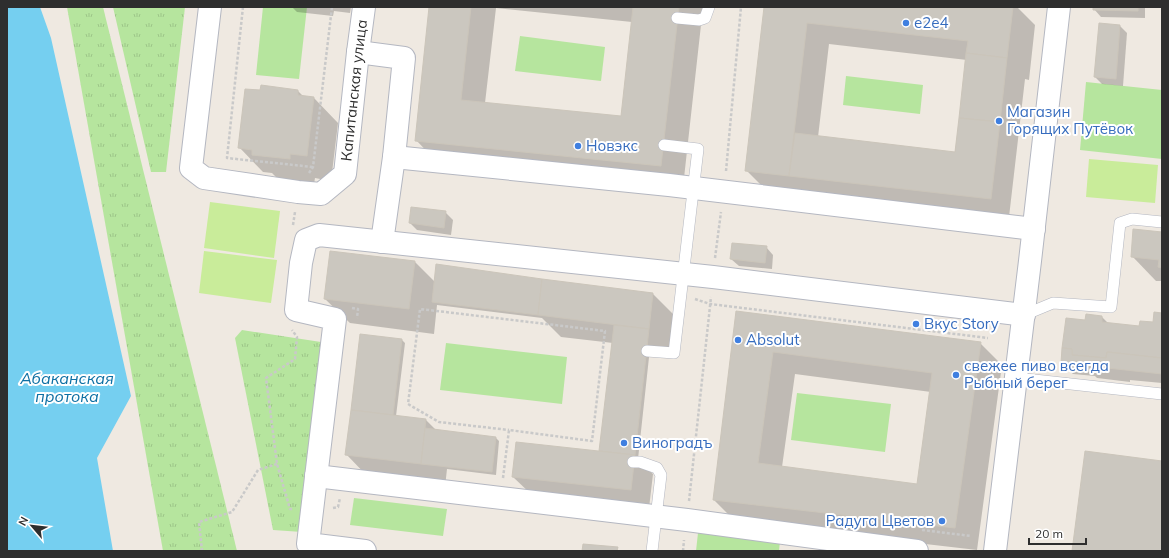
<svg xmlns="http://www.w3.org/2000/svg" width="1169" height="558" viewBox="0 0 1169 558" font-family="Mulish,sans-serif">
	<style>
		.grass { fill: url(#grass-tufts) }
		.park { fill: #b6e59e }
		.pitch { fill: #c9ec9a }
		.water { fill: #75cff0 }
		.shadow { fill: #0003; fill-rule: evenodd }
		.building { fill: #cbc7bf; stroke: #cbc5ba; fill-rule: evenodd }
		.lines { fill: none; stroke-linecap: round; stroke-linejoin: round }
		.service-casing { stroke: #b4b7c1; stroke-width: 12 }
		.minor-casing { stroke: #b4b7c1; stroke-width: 24 }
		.path { stroke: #c9c9c9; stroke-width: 2.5; stroke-dasharray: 3 2; stroke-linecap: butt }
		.service { stroke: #fff; stroke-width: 11 }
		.minor { stroke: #fff; stroke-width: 22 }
		.shop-dot { fill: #3f7fe0; stroke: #fff; stroke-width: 1.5 }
		.labels { text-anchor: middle; stroke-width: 4; stroke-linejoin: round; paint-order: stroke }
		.shop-label { font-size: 15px; fill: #366cbe; stroke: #fff; text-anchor: start }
		.street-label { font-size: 15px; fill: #2e2e2e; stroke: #fff }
		.water-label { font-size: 16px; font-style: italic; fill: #0d6fa3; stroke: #fff }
	</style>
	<defs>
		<pattern id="grass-tufts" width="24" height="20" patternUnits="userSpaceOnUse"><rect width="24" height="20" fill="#b6e59e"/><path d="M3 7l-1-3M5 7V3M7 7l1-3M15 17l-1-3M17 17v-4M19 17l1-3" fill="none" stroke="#9dc588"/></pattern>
	</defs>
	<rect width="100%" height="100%" fill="#efe9e1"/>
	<g class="grass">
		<polygon points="67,7 103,7 237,551 163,551"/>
		<polygon points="113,7 185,7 166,172 151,172"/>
		<polygon points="242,330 321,342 302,532 273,530 235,338"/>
	</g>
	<g class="park">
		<polygon points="263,7 307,7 299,79 256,75"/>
		<polygon points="520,36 605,47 601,81 515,71"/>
		<polygon points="846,76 923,85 920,114 843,105"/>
		<polygon points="1086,82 1162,90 1162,159 1080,150"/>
		<polygon points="446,343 567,357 562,404 440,390"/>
		<polygon points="797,393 891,404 885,452 791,440"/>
		<polygon points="354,498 447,509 443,536 350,525"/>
		<polygon points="698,533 780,541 779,551 696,551"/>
	</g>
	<g class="pitch">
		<polygon points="1089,159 1158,165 1155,203 1086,197"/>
		<polygon points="210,202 280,211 274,258 204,248"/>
		<polygon points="204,251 277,260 271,303 199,293"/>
	</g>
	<polygon class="water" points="7,7 40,7 51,38 131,396 97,458 113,551 7,551"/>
	<g class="shadow">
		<polygon points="292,7 351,7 350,13 334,11 333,16 297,12"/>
		<path d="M430 7H703L683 187 438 163 416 140ZM496 8 632 22 622 117 485 103Z"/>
		<path d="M765 7H1017L1035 25 1029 80 1025 79 1009 217 769 193 746 170ZM829 44 967 60 955 153 818 137Z"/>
		<polygon points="1094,7 1145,7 1145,18 1101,17 1094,9"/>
		<polygon points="1100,25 1120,26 1127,33 1123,86 1102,84 1095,77"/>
		<polygon points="298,91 304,97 314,98 338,123 331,181 315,178 314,184 278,179 272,173 263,172 239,147"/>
		<polygon points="445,212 453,220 451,235 417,230 410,223"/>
		<polygon points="1162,233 1162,281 1156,281 1132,256"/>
		<polygon points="766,247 773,255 772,269 739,266 731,259"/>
		<polygon points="331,252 415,262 435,282 543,280 653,294 675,316 671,350 650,348 638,459 653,474 649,508 532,495 513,477 602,452 600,451 613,343 561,337 542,318 437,305 434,334 350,323 325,299"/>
		<path d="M737 312 980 343 1002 365 977 550 736 522 714 500ZM795 374 931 392 918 485 782 467Z"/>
		<polygon points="1162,314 1162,383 1130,380 1130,382 1097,378 1095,376 1073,374 1062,363 1086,321 1102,317 1109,324 1140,327 1154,323"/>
		<path d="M361 335 402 340 405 343 396 416 426 420 437 431 496 438 499 441 496 475 447 469 445 487 370 479 346 454ZM354 409 371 411 370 413 354 411Z"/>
	</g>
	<g class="building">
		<polygon points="429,7 471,7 461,100 621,116 633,7 679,7 661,166 415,141"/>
		<polygon points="764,7 1013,7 1007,58 966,53 968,41 807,23 789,176 745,171"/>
		<polygon points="1093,7 1138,7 1138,11 1093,10"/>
		<polygon points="1099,23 1120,25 1116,79 1094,77"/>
		<polygon points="966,53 1007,58 1000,122 959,118"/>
		<polygon points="261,85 298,90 298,95 314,97 307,156 290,154 290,159 252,155 252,150 238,148 245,89 260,90"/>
		<polygon points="959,118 1000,122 991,199 789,176 795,133 955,152"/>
		<polygon points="411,207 446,211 444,228 409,223"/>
		<polygon points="1133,229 1162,232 1162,268 1158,267 1159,260 1131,257"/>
		<polygon points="732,243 767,246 765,263 730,259"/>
		<polygon points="330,251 415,261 409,309 324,299"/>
		<polygon points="436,264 542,279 538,315 432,302"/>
		<polygon points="542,279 653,293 649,329 538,315"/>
		<path d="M736 311 981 342 955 528 713 500ZM773 352 932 373 917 484 758 463Z"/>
		<polygon points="1154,312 1162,313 1162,358 1107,352 1106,358 1072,355 1072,349 1062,348 1066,318 1085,320 1086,314 1102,316 1102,322 1139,326 1140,321 1153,322"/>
		<polygon points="614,325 649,329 635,455 599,451"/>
		<polygon points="360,334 402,339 393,415 351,410"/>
		<polygon points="1062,348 1072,349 1072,355 1106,358 1107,352 1162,358 1162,374 1061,363"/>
		<polygon points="351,410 426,419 421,464 345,455"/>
		<polygon points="425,428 496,437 492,472 421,464"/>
		<polygon points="516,442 635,455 631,490 512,477"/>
		<polygon points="1085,451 1162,461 1162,551 1072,551"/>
		<polygon points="583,544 618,547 617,551 582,551"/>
	</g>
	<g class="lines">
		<g class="service-casing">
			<g id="service">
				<polyline points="677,18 699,20 705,18 709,7"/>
				<polyline points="1024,315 1053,303 1111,307 1120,223 1132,219 1162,222"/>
				<polyline points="647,351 674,353 698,149 664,145"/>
				<polyline points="1016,378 1162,394"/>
				<polyline points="633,462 640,462 657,468 661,475 652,551"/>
			</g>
		</g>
		<g class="minor-casing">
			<g id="minor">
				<path id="s1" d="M210 7 191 168 204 178 298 192 321 194 345 174 358 52 364 7"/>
				<polyline points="358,52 404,58 394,157 382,242"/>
				<polyline points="394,157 669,185 1034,229"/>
				<polyline points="316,476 687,520 917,551"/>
				<polyline points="365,551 308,544 335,319 296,310 301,263 306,240 319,235 713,277 1024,315"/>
				<polyline points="995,551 1030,261 1059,7"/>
			</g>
		</g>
		<g class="path">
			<polyline points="243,7 227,158 313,167"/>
			<polyline points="726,171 741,7"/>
			<polyline points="309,173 313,167 332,7"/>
			<polyline points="293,225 295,212"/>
			<polyline points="715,258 721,212"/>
			<polyline points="695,299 710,304 988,338"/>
			<polyline points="352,308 358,309 357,318"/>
			<polyline points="503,478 509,430 592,441 605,331 420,309 408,404 439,422 509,430"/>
			<polyline points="689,501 711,297"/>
			<polyline points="333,508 338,507 340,498"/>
			<polyline points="292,509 290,509 277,464 266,378 295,359 297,337 292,330"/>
			<polyline points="922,530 971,536"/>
			<polyline points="202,551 199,522 232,512 258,470 277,464"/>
			<polyline points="683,551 684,540"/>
		</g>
		<use href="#service" class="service"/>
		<use href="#minor" class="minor"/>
	</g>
	<g class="shop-dot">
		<circle cx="906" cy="23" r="4"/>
		<circle cx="999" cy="121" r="4"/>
		<circle cx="578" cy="146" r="4"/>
		<circle cx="916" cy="324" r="4"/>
		<circle cx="738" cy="340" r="4"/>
		<circle cx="956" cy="375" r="4"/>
		<circle cx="624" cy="443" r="4"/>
		<circle cx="942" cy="521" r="4"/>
	</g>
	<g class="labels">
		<g class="shop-label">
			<text x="914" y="28">е2е4</text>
			<text x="1007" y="117">Магазин<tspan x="1007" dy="17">Горящих Путёвок</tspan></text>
			<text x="586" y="151">Новэкс</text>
			<text x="924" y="329">Вкус Story</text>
			<text x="746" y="345">Absolut</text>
			<text x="964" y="371">свежее пиво всегда<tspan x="964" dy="17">Рыбный берег</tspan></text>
			<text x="632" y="448">Виноградъ</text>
			<text x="934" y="526" text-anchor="end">Радуга Цветов</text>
		</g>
		<g class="street-label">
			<text dy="5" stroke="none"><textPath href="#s1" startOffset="412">Капитанская улица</textPath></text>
		</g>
		<g class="water-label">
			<text x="67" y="384">Абаканская<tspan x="67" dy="18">протока</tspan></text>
		</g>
	</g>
	<rect width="1169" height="558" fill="none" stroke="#2e2e2e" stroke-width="16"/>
	<g transform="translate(32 526) rotate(298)" stroke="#ffffff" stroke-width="3" paint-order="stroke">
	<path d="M0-3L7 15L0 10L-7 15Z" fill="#2e2e2e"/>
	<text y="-6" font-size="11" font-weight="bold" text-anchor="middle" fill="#2e2e2e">N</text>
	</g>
	<path d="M1029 538v6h57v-6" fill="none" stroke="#2e2e2e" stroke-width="2"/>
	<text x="1035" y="538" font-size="12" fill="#2e2e2e" stroke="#ffffff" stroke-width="3" paint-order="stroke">20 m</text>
</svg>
